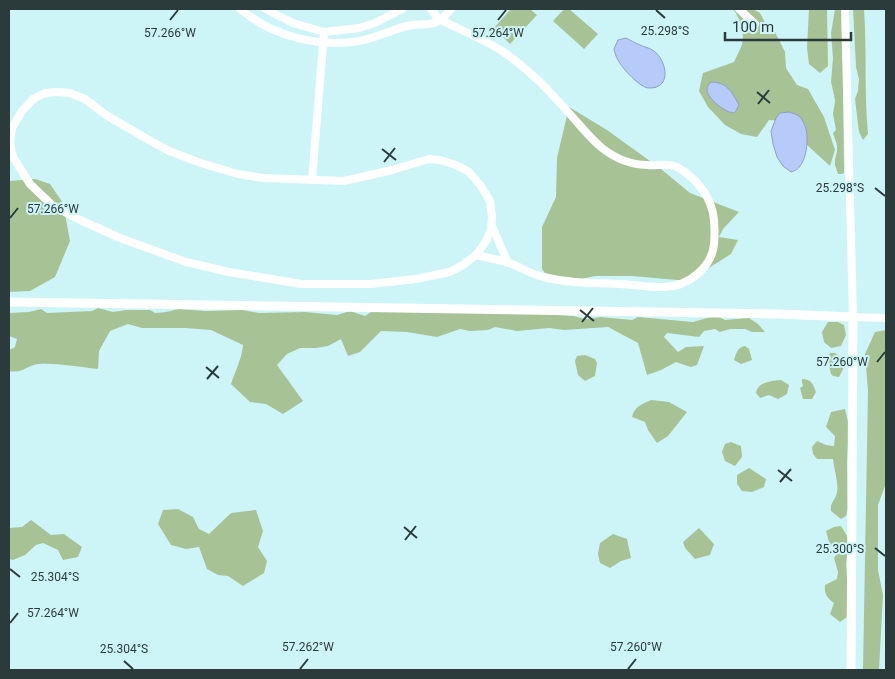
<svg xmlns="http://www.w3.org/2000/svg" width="895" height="679" viewBox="0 0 895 679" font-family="Roboto,sans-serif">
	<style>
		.green { fill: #a7c396 }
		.water { fill: #b6cbf9; stroke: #8ca0c0 }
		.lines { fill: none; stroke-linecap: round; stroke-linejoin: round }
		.minor { stroke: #fff; stroke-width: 8 }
		.tertiary { stroke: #fff; stroke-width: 9 }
		.ticks { fill: none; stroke: #2b3b3c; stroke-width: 2 }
		.ticks-label { font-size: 12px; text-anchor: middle; fill: #2b3b3c; stroke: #cdf5f7; stroke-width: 4; stroke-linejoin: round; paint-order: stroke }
	</style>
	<rect width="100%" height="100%" fill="#cdf5f7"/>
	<g class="green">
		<polygon points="511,9 530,9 537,15 510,44 494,28"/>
		<polygon points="564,9 569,9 598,34 584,49 553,21"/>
		<path d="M733 9H753L760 13 767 26 775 32 785 52 786 68 797 85 808 89 824 117 835 150 830 166 781 121 769 120 757 137 741 134 725 125 708 107 699 91 703 73 734 62C736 57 739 52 741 47 746 36 740 18 733 9Z"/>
		<polygon points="809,9 827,9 828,66 820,73 809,64 807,48"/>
		<polygon points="835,9 842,9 844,173 842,174 838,174 835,165 835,159 837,152 837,145 833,133 836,130 833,114 835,101 834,95 831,82 833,58 831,33"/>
		<path d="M853 9H864C867 51 864 92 868 134L863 140 859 132 855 99 858 91 859 79 856 67Z"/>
		<polygon points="569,107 607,130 661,169 690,193 739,212 723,229 719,237 738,240 731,254 688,281 632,276 595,276 573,281 550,280 542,269 542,227 556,197 557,158"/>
		<polygon points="35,179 50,184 63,203 70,241 55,277 30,291 9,292 9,181"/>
		<path d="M98 308 113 312 126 310H150L155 313 166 312 179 309 205 311 242 310 259 313 305 312 337 315 350 311 365 316 371 312 380 311 542 314 573 316 586 319 601 317 632 320 638 317 693 322 710 317H719L725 320 749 318 758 324 765 332H752L745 329H730L720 332 715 329 704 331 699 337 667 333 664 337 678 352 686 347 704 346 697 365 691 367 676 362 661 370 647 375 638 343 608 327 564 330 549 328 517 331 495 327 488 330 470 331 460 329 437 337 407 332 381 331 360 352 348 356 341 339 328 346 316 348H300L287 354 277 365 303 401 283 414 266 404 250 402 231 384C235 371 242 359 243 345L211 330 185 328H142L128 324 110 331 99 351 98 369C78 367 58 363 39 364 27 365 23 374 9 371V350L15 347 17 339 9 336V313L29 312 41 309 47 313 92 311Z"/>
		<polygon points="828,322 838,322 844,325 846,335 841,346 831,348 824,342 822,332"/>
		<polygon points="886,330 886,483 878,505 878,570 883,595 879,670 863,670 868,391 865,354 875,332"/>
		<path d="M745 346 749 349 752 360 741 364 734 360C736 353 738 347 745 346Z"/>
		<polygon points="830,353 835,353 842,358 845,365 839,377 833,376 831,374 828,360"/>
		<polygon points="585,355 595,359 597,363 595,376 585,381 578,375 575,361 577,356"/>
		<path d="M802 379C811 379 813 384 816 392L812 399H803L800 388 803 386 802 382Z"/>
		<path d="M781 380 789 385 787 394 778 399 769 395 760 398 756 393C758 382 771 381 781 380Z"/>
		<path d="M651 400 669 402 687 412 668 436 657 443 648 430 645 422 632 417C634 407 642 404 651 400Z"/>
		<path d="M845 409 849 426 847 464 848 509 846 516 841 519 831 511C830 501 836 500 837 492 839 486 834 468 833 459H817L813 454 812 447 817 441 826 445 834 446 835 436 826 427 831 412Z"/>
		<polygon points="731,442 741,446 742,457 735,466 725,461 722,452 725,444"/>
		<polygon points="749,468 766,479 764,487 752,492 742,491 737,484 737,475"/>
		<polygon points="178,509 193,517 199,529 209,534 231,513 256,510 263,531 258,547 267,561 264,573 243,586 228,576 218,575 207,569 199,547 186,549 171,545 158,524 163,510"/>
		<polygon points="31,520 51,535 64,534 82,547 78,557 63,560 58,550 43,543 36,545 25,555 13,560 9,559 9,528 22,527"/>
		<path d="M841 526 849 539 846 564 849 610 846 618 840 622 830 614 834 603C827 598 824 594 825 585L837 579 838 572 834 558 838 552 829 542 826 531 834 527Z"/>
		<polygon points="699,528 714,544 710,555 695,559 685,548 683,542"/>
		<polygon points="613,534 627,539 631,558 621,561 610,568 600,563 598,554 600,543"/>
	</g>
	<g class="water">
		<path d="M626 38C630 40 635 43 640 45 644 47 650 48 654 51 667 61 672 89 649 88 640 88 622 68 618 60 616 57 615 53 614 49L618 40Z"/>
		<path d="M711 82C727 82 732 92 739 105L736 111 734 113C726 113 706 98 707 89 707 87 709 84 711 82Z"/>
		<path d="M789 112C794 114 800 115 802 120 810 130 808 156 800 166 798 169 795 171 791 172L783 166 777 157 773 144 771 131 776 118 780 113Z"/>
	</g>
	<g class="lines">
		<g class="minor">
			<path d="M240 9C273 36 318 48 359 41 376 38 391 30 407 26 430 21 433 31 451 9"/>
			<polyline points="265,9 293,23 324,32 359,28 375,23 402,9"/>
			<path d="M431 9 436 16 441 20C461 30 483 39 502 51 516 60 528 71 540 82 552 94 565 108 576 121 584 130 592 140 602 148 615 158 631 165 647 165 656 166 666 163 674 166 681 168 693 178 698 184 714 202 716 221 714 244 712 267 688 287 664 287 650 288 634 284 619 284 594 283 568 283 544 277 532 275 521 267 509 263 498 259 487 258 476 255"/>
			<polyline points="739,9 755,24"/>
			<polyline points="845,9 853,317 886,318"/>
			<polygon points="57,92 70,93 85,99 106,115 147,139 169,151 201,163 238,174 263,178 344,181 392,170 429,159 440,160 456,165 469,172 481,186 490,201 492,217 491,230 486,241 476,255 463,265 450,272 416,279 371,284 301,284 229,272 186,262 120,238 78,219 53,206 30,184 13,157 10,143 12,128 22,111 33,99 45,93"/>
			<polyline points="312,180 324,32"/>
			<polyline points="492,226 508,263"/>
		</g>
		<polyline class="tertiary" points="9,302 777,314 853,317 851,670"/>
	</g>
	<path class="ticks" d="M656 10 665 18M170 20 178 10M498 20 506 10M757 92 770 103M758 104 769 90M382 149 396 160M384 162 395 148M875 188 885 196M10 218 18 208M580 310 594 321M582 322 593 308M877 362 885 352M206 367 219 378M207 379 218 366M778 470 792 481M780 482 791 469M404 527 417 538M405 540 416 526M875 548 885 556M10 569 20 577M10 623 18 613M124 661 133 669M300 669 308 659M628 669 636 659"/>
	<g class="ticks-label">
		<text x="665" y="35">25.298°S</text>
		<text x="170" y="37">57.266°W</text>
		<text x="498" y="37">57.264°W</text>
		<text x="840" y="192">25.298°S</text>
		<text x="53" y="213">57.266°W</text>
		<text x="842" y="366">57.260°W</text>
		<text x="840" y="553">25.300°S</text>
		<text x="55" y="581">25.304°S</text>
		<text x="53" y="617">57.264°W</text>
		<text x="308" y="651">57.262°W</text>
		<text x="636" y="651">57.260°W</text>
		<text x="124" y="653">25.304°S</text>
	</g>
	<rect width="895" height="679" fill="none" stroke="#2b3b3c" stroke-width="20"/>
	<path d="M725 32v8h126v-8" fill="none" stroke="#2b3b3c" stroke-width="2.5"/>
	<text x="732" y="32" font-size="15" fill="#2b3b3c" stroke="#cdf5f7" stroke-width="4" paint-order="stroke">100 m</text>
</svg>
